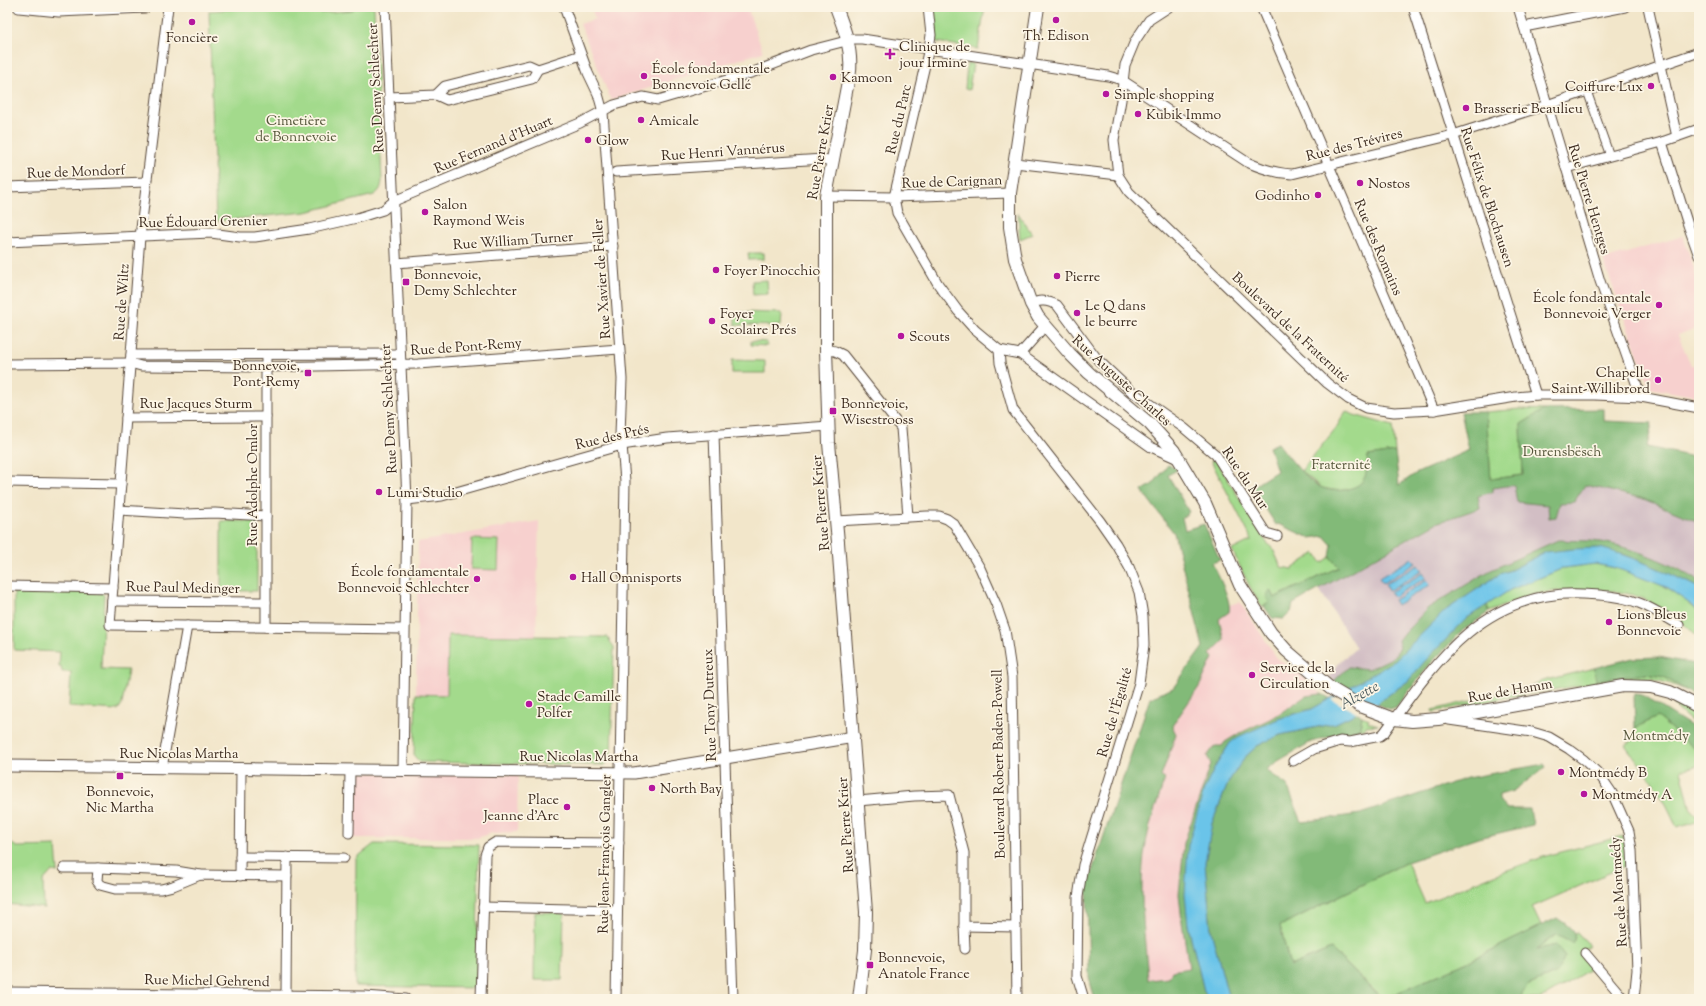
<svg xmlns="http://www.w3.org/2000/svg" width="1706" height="1006" viewBox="0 0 1706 1006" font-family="'Sorts Mill Goudy',serif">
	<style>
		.built { fill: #f7d0ce }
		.industrial { fill: #d2bec4 }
		.green { fill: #a3da8c; stroke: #6f8255 }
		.forest { fill: #82ba78; stroke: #5e724b }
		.water { fill: #6bc4e9; stroke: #537784 }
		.pier { fill: #f2e6ca }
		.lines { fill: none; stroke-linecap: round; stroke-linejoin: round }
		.pedestrian-casing { stroke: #564638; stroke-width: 9 }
		.minor-casing { stroke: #564638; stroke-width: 11 }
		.tertiary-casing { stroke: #564638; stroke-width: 13 }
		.secondary-casing { stroke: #564638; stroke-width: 14 }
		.pedestrian { stroke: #fff; stroke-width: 7 }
		.minor { stroke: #fff; stroke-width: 9 }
		.tertiary { stroke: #fff; stroke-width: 11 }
		.secondary { stroke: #fff; stroke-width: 12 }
		.poi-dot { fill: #b5179e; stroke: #fcf5e5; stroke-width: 1.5 }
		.labels { text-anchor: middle; stroke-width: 3.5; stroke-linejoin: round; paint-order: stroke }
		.poi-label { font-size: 14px; fill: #3b2a1e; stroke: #fcf5e5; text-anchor: start }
		.street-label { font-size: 14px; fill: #3b2a1e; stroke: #fcf5e5 }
		.park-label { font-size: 14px; fill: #55563a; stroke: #fcf5e5 }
		.water-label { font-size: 15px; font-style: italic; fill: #49585b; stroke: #fcf5e5 }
	</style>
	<rect width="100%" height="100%" fill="#fcf5e5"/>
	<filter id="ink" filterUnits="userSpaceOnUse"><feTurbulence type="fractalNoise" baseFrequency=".025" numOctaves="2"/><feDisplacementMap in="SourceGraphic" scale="8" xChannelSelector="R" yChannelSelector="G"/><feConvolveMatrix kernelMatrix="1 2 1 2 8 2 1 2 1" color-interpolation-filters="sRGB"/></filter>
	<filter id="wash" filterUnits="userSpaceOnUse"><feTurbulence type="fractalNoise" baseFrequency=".012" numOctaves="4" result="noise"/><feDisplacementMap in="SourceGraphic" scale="16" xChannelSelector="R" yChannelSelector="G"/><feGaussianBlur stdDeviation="0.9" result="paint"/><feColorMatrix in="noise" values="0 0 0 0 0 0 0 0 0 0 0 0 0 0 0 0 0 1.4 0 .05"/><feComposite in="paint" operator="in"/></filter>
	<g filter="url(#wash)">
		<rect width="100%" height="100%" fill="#f2e6ca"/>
		<g class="built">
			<polygon points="591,7 747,7 763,52 611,100 580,24 595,19"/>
			<polygon points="1699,181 1699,213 1691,183"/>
			<polygon points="1683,236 1699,283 1699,327 1678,335 1691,365 1699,366 1699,397 1650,388 1603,260"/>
			<polygon points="539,521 536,636 448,635 447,695 416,694 418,542"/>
			<polygon points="1240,602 1277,658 1295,670 1322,694 1306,696 1274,717 1211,764 1182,922 1189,968 1172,971 1169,978 1148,980 1142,889 1145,850 1152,816 1165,779 1161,777 1176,734 1172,726 1199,687 1210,655 1224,640 1219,619 1229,612 1229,605"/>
			<polygon points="359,773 518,775 517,832 491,833 478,838 352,838 353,777"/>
		</g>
		<polygon class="industrial" points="1514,485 1548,505 1549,518 1556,517 1560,503 1574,502 1585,485 1641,498 1699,522 1699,581 1678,568 1625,548 1602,542 1558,540 1489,571 1428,608 1392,658 1369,669 1349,667 1334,681 1329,677 1340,662 1356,648 1319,589 1436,523 1480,508 1478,496 1492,492 1492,488"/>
		<g class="green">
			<path d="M257 7H321V13L353 10V7H374L382 181C381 188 380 191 374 195L306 212 216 221 209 11Z"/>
			<polygon points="932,7 985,7 978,49 937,42"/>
			<polygon points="967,63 973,64 969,90 965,89"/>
			<polygon points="1018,213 1032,234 1020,239"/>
			<polygon points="748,253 764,253 764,259 749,260"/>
			<polygon points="767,280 768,294 753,295 752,281"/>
			<polygon points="735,312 782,313 781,326 735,325"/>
			<polygon points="751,341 767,342 767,346 751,345"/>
			<polygon points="732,360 765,361 765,373 732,373"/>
			<polygon points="1520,409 1544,410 1521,425 1523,475 1491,479 1486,412"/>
			<polygon points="1346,411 1354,415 1393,426 1395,452 1368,456 1366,478 1357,487 1339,491 1322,488 1301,471 1336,428"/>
			<polygon points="1215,459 1267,543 1272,547 1281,567 1292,569 1315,553 1322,563 1330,557 1339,567 1274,598 1270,591 1269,603 1262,607 1249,585 1232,550 1252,540 1211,461"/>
			<rect x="221" y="521" width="36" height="70"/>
			<polygon points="472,539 499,540 498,570 471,569"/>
			<path d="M1595 564C1631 570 1673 585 1699 613V637C1682 622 1664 609 1644 599 1616 586 1558 588 1529 596 1515 600 1502 607 1489 612L1487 605 1510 590 1564 568Z"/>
			<polygon points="14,590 101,592 104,595 101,669 128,670 122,704 118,710 69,707 71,672 62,672 61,667 59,667 60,652 14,650"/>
			<polygon points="448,635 607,637 614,647 611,757 605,765 420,762 414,756 416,694 447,695"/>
			<polygon points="1594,668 1596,680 1647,674 1664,677 1690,692 1671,684 1653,679 1622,679 1514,696 1433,712 1433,710 1528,687 1542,681"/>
			<polygon points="1676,701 1694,711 1699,715 1699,728 1674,706"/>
			<polygon points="1362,716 1369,719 1368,722 1378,725 1366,726 1365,729 1338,733 1360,728"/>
			<path d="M1657 717 1699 752V765L1681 770 1691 810 1699 817V821L1677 828C1664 795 1647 773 1625 745L1635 739V728Z"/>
			<polygon points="1623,836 1627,865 1532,907 1541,926 1461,965 1383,999 1331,949 1290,966 1280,926 1407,862 1425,903 1494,875 1546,856"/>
			<polygon points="7,841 17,847 56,846 58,872 52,871 43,881 44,908 7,904"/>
			<polygon points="374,844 479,845 476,988 355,986 356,858"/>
			<polygon points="535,912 564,913 562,980 534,980"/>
			<polygon points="1577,932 1589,946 1579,954 1592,968 1540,999 1519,999 1527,986 1557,973 1535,949 1556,935 1574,940 1574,933"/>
		</g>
		<g class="forest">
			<path d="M1604 409V421L1652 423 1647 447 1699 458V522L1641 498 1585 485 1574 502 1560 503 1556 517 1549 518 1548 505 1517 502 1514 485 1492 488V492L1478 496 1480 508 1436 523 1293 604 1291 612 1284 619 1272 618 1264 606 1269 603 1266 597 1270 590 1274 598 1339 567 1330 557 1332 545 1324 536 1310 538 1278 524 1276 525 1252 487 1277 471 1269 447 1278 443C1287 455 1309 484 1323 488 1331 491 1340 491 1348 489 1368 484 1366 473 1368 456L1395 452 1399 485 1415 474 1469 450 1461 412H1486L1491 479 1523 475 1521 424 1544 410Z"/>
			<path d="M1168 465 1174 467 1177 470 1168 475 1189 512 1182 518 1185 530 1204 524 1220 560 1212 563C1218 575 1232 601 1229 612L1219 619 1224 640 1210 654 1213 658 1199 687 1172 726 1176 734 1161 777 1165 779C1157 802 1149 824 1145 849 1138 891 1145 937 1148 980L1169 978 1172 971 1189 968 1182 922 1179 894 1184 843 1211 764 1207 756 1215 746H1222L1225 742 1238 734 1274 717 1306 696 1322 694 1331 699 1312 709 1278 719 1230 743 1215 767 1204 790 1188 925 1206 999H1095L1089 978 1087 886 1150 698 1173 688 1203 647 1174 533 1142 491 1153 484Z"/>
			<path d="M1558 540C1572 541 1587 540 1601 542 1632 547 1673 564 1699 581V588L1674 576 1623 554 1511 570 1500 574 1446 610 1394 662 1347 690 1334 681 1349 667 1369 669 1392 658 1400 648 1398 640 1428 608 1489 571Z"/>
			<polygon points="1487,605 1489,612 1462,631 1431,663 1396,707 1390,709 1376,704 1408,681 1424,661 1467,618"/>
			<polygon points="1659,657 1699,665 1699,698 1664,677 1647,674 1596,680 1594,668 1633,658"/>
			<polygon points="1634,694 1642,695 1688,724 1699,734 1699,752 1657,717 1635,728"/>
			<polygon points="1356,713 1362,716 1360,728 1311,742 1278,761 1266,770 1287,785 1302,822 1360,814 1467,778 1544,764 1546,767 1513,791 1499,795 1499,800 1506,809 1530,809 1533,825 1478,838 1407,862 1280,926 1290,966 1331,949 1382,999 1229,999 1211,931 1205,863 1212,823 1229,781 1244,758 1257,746 1280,735 1336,723"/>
			<path d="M1557 918C1565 924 1581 932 1572 943L1556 935 1536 949 1556 945 1565 956 1557 973 1527 986 1519 999H1383L1461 965Z"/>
		</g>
		<g class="water">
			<path d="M1600 548C1635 557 1667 572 1699 588V613L1693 606 1666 587 1616 568 1595 564 1564 568 1510 590 1467 618 1425 661 1408 681 1376 704 1336 723 1280 735 1257 746 1244 758 1229 781 1212 823 1205 863 1211 931 1229 999H1206L1188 925 1185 894 1188 845 1204 790 1215 767 1230 743 1238 737 1278 719 1312 709 1393 662 1446 610 1500 574 1511 570 1546 552 1574 549Z"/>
			<polygon points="1412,558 1416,563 1383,583 1379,578"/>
			<polygon points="1418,565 1422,571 1388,591 1385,584"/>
			<polygon points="1423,573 1426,578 1393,597 1390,592"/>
			<polygon points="1427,580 1430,585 1397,605 1394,600"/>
		</g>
		<polygon class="pier" points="1347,690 1366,700 1376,704 1371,709 1358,714 1331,699"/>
	</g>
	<g filter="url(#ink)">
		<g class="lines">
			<g class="pedestrian-casing">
				<polyline id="pedestrian" points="1587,91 1610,156"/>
			</g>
			<g class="minor-casing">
				<g id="minor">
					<polyline points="168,7 140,237 110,625 404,629"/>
					<polyline points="385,7 407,500 403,771"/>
					<polyline points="564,7 588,73 598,94 603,112 622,379 620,435 622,445 625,481 616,999"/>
					<polyline points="928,7 931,35 929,48 894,197 897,213 938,284 958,311 975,330 999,350 1020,354 1151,447 1180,460"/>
					<polyline points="1169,7 1149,20 1135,41 1125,65 1121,100 1114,140 1118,175 1129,192 1327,383 1348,399 1366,408 1394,412 1434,410 1516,397 1536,395 1595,395 1641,397 1699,408"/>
					<polyline points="1261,7 1434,410"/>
					<polyline points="1413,7 1536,395"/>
					<polyline points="1518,7 1600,281 1641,397"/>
					<polyline points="1648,7 1677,137"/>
					<polyline points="1524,27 1625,7"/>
					<polyline points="436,95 445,86 529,65 538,69"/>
					<polyline points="389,97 436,95 447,100 532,79 538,69 581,55"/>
					<polyline points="1662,142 1688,225 1699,256"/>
					<polyline points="1015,163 1118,175"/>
					<polyline points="1566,168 1662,142 1699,129"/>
					<polyline points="616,172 823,159 832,161"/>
					<polyline points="7,187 146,182"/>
					<polyline points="826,196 894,197 1010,193"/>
					<path d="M7 242 211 233 240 237H255L309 229 357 218 383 210 394 201 580 123 614 105 643 97 658 100 751 73 811 50 854 39H862L1108 76 1122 80 1247 162C1262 169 1275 173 1292 174L1453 135 1547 105 1699 52"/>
					<polyline points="396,263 613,246"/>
					<path d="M1031 304C1040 299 1048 301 1057 305L1098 360 1131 391 1184 428 1216 455 1266 533 1277 536"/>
					<polyline points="826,349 835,351 843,355 901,428 908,516"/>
					<polyline points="999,350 1000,363 1013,410 1100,521 1116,544 1129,567 1139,592 1143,616 1144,645 1139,683 1083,865 1078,897 1077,976 1084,999"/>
					<polyline points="1020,354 1044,327"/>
					<polyline points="131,355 400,354"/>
					<polyline points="266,355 266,627"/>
					<polyline points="7,364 130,363 141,366 266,367 418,364 619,349"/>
					<polyline points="126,418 266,417"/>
					<polyline points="714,434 733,999"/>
					<polyline points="7,482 121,484"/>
					<polyline points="407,500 442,496 622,445 667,438 829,426"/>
					<polyline points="119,510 185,514 215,513 266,516"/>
					<polyline points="836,521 927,516 939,516 947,519 954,524 980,568 996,604 1005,630 1012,677 1017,999"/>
					<polyline points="7,586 113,588"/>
					<polyline points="112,601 266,602"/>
					<polyline points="1449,720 1532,732 1549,737 1569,749 1584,760 1599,774 1612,793 1629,831 1632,850 1637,970 1634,999"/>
					<path d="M1293 761 1314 749 1340 741 1350 742 1380 736 1384 733C1435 662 1483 590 1582 594 1601 595 1621 596 1639 603 1652 608 1666 617 1679 625"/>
					<polyline points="162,768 187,626"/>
					<polyline points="858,801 914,796 949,795 964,853 964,926 1016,927"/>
					<polyline points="349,833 350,770"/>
					<polyline points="240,857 344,858"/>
					<polyline points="64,868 98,868 97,881 100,885 115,889 161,889 173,886 200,875 287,876"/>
					<polyline points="98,868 176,871 200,875"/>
					<polyline points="240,876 241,769"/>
					<polyline points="483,907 617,910"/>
					<polyline points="964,926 965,949"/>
					<polyline points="1585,953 1624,999"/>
					<polyline points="7,992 365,996 406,999"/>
					<polyline points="286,995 287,857"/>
					<polyline points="481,999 485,855 488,847 496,842 619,843"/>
				</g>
			</g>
			<g class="tertiary-casing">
				<g id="tertiary">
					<polyline points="19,7 59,11 145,7"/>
					<polyline points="7,766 634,773 854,737"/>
				</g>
			</g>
			<g class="secondary-casing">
				<g id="secondary">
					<path d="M836 7C844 28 852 48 850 71L826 196V349L829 443 838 542 866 912 865 950 859 999"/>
					<polyline points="1038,7 1010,193 1010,227 1015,259 1031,304 1038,317 1070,354 1089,373 1150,424 1174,451 1205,503 1240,585 1271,633 1287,651 1330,688 1362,707 1394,719 1412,721 1438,719 1623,686 1651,687 1670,692 1699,707"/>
				</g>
			</g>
			<use href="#pedestrian" class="pedestrian"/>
			<use href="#minor" class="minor"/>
			<use href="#tertiary" class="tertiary"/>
			<use href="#secondary" class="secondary"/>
		</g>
	</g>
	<g class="poi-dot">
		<circle cx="1056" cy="20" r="4"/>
		<circle cx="192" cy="22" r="4"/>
		<path d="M888 48h4v4h4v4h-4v4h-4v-4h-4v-4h4z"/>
		<circle cx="644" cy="76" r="4"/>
		<circle cx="833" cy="77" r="4"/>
		<circle cx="1651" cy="86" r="4"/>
		<circle cx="1106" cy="94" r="4"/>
		<circle cx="1466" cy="108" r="4"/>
		<circle cx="1138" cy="114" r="4"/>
		<circle cx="641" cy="120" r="4"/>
		<circle cx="588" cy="140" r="4"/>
		<circle cx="1360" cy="183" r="4"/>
		<circle cx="1318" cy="195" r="4"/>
		<circle cx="425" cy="212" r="4"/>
		<circle cx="716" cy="270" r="4"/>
		<circle cx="1057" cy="276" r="4"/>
		<rect x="402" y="278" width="8" height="8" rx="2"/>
		<circle cx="1659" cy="305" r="4"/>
		<circle cx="1077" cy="313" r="4"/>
		<circle cx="712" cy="321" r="4"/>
		<circle cx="901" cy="336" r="4"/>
		<rect x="304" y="369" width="8" height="8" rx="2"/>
		<circle cx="1658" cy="380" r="4"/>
		<rect x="829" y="407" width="8" height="8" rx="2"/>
		<circle cx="379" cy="492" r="4"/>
		<circle cx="573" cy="577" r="4"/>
		<circle cx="477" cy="579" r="4"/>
		<circle cx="1609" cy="622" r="4"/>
		<circle cx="1252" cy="675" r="4"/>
		<circle cx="529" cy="704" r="4"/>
		<circle cx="1561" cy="772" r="4"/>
		<rect x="116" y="772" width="8" height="8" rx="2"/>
		<circle cx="652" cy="788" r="4"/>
		<circle cx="1584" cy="794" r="4"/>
		<circle cx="567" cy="807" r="4"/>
		<rect x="866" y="961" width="8" height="8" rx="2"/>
	</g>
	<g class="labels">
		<g class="poi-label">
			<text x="1056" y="40" text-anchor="middle">Th. Edison</text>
			<text x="192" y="42" text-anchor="middle">Foncière</text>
			<text x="899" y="51">Clinique de<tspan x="899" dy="16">jour Irmine</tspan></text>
			<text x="652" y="73">École fondamentale<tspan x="652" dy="16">Bonnevoie Gellé</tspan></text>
			<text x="841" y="82">Kamoon</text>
			<text x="1643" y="91" text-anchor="end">Coiffure Lux</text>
			<text x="1114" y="99">Simple shopping</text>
			<text x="1474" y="113">Brasserie Beaulieu</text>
			<text x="1146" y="119">Kubik Immo</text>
			<text x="649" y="125">Amicale</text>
			<text x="596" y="145">Glow</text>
			<text x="1368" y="188">Nostos</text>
			<text x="1310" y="200" text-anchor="end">Godinho</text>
			<text x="433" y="209">Salon<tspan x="433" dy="16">Raymond Weis</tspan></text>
			<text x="724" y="275">Foyer Pinocchio</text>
			<text x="414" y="279">Bonnevoie,<tspan x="414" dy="16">Demy Schlechter</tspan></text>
			<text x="1065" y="281">Pierre</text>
			<text x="1651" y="302" text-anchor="end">École fondamentale<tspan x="1651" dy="16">Bonnevoie Verger</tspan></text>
			<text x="1085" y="310">Le Q dans<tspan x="1085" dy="16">le beurre</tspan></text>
			<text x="720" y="318">Foyer<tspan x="720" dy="16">Scolaire Prés</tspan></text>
			<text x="909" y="341">Scouts</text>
			<text x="300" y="370" text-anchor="end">Bonnevoie,<tspan x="300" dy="16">Pont-Remy</tspan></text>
			<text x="1650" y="377" text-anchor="end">Chapelle<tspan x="1650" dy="16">Saint-Willibrord</tspan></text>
			<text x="841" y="408">Bonnevoie,<tspan x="841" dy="16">Wisestrooss</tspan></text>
			<text x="387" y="497">Lumi Studio</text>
			<text x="469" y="576" text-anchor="end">École fondamentale<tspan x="469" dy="16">Bonnevoie Schlechter</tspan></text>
			<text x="581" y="582">Hall Omnisports</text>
			<text x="1617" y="619">Lions Bleus<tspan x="1617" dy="16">Bonnevoie</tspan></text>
			<text x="1260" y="672">Service de la<tspan x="1260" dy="16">Circulation</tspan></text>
			<text x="537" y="701">Stade Camille<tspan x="537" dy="16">Polfer</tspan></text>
			<text x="1569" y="777">Montmédy B</text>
			<text x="660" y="793">North Bay</text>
			<text x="120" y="796" text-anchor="middle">Bonnevoie,<tspan x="120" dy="16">Nic Martha</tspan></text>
			<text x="1592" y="799">Montmédy A</text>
			<text x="559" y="804" text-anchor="end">Place<tspan x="559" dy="16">Jeanne d'Arc</tspan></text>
			<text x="878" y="962">Bonnevoie,<tspan x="878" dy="16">Anatole France</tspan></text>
		</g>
		<g class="street-label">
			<text transform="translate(375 88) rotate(-93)" y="5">Rue Demy Schlechter</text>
			<text transform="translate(898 119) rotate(-77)" y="5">Rue du Parc</text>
			<text transform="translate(493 144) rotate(-23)" y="5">Rue Fernand d'Huart</text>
			<text transform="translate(1354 144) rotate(-14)" y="5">Rue des Trévires</text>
			<text transform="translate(723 151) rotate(-4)" y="5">Rue Henri Vannérus</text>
			<text transform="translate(820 152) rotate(-80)" y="5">Rue Pierre Krier</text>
			<text transform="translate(76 171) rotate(-2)" y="5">Rue de Mondorf</text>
			<text transform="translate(952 181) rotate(-2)" y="5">Rue de Carignan</text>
			<text transform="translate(1488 197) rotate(72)" y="5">Rue Félix de Blochausen</text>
			<text transform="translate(1590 199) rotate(73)" y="5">Rue Pierre Hentges</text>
			<text transform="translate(203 221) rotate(-1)" y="5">Rue Édouard Grenier</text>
			<text transform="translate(513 240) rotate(-4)" y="5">Rue William Turner</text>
			<text transform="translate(1379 247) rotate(67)" y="5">Rue des Romains</text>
			<text transform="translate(601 279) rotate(-94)" y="5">Rue Xavier de Feller</text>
			<text transform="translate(121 302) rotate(-86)" y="5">Rue de Wiltz</text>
			<text transform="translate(1291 327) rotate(43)" y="5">Boulevard de la Fraternité</text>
			<text transform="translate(466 346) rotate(-4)" y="5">Rue de Pont-Remy</text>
			<text transform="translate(1122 380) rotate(42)" y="5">Rue Auguste Charles</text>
			<text x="196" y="408">Rue Jacques Sturm</text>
			<text transform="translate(388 409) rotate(-93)" y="5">Rue Demy Schlechter</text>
			<text transform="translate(612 436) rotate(-13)" y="5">Rue des Prés</text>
			<text transform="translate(1246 478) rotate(56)" y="5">Rue du Mur</text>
			<text transform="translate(252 485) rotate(-90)" y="5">Rue Adolphe Omlor</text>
			<text transform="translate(820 503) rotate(-95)" y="5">Rue Pierre Krier</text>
			<text transform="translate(183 587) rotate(1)" y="5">Rue Paul Medinger</text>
			<text transform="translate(1510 690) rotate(-10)" y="5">Rue de Hamm</text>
			<text transform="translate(709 705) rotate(-92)" y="5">Rue Tony Dutreux</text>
			<text transform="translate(1114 712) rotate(-74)" y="5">Rue de l'Égalité</text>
			<text x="179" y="758">Rue Nicolas Martha</text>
			<text x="579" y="761">Rue Nicolas Martha</text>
			<text transform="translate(998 764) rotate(-91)" y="5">Boulevard Robert Baden-Powell</text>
			<text transform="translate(845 825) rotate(-94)" y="5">Rue Pierre Krier</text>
			<text transform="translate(604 854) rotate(-89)" y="5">Rue Jean-François Gangler</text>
			<text transform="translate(1618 892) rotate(-94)" y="5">Rue de Montmédy</text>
			<text transform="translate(207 980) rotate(1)" y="5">Rue Michel Gehrend</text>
		</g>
		<g class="park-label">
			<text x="296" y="125">Cimetière<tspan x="296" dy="16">de Bonnevoie</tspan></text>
			<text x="1562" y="456">Durensbësch</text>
			<text x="1341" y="469">Fraternité</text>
			<text x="1656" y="740">Montmédy</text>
		</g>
		<g class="water-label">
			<text transform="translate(1359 695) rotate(-29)" y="5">Alzette</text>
		</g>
	</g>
	<rect width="1706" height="1006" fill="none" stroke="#fcf5e5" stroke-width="24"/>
</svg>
